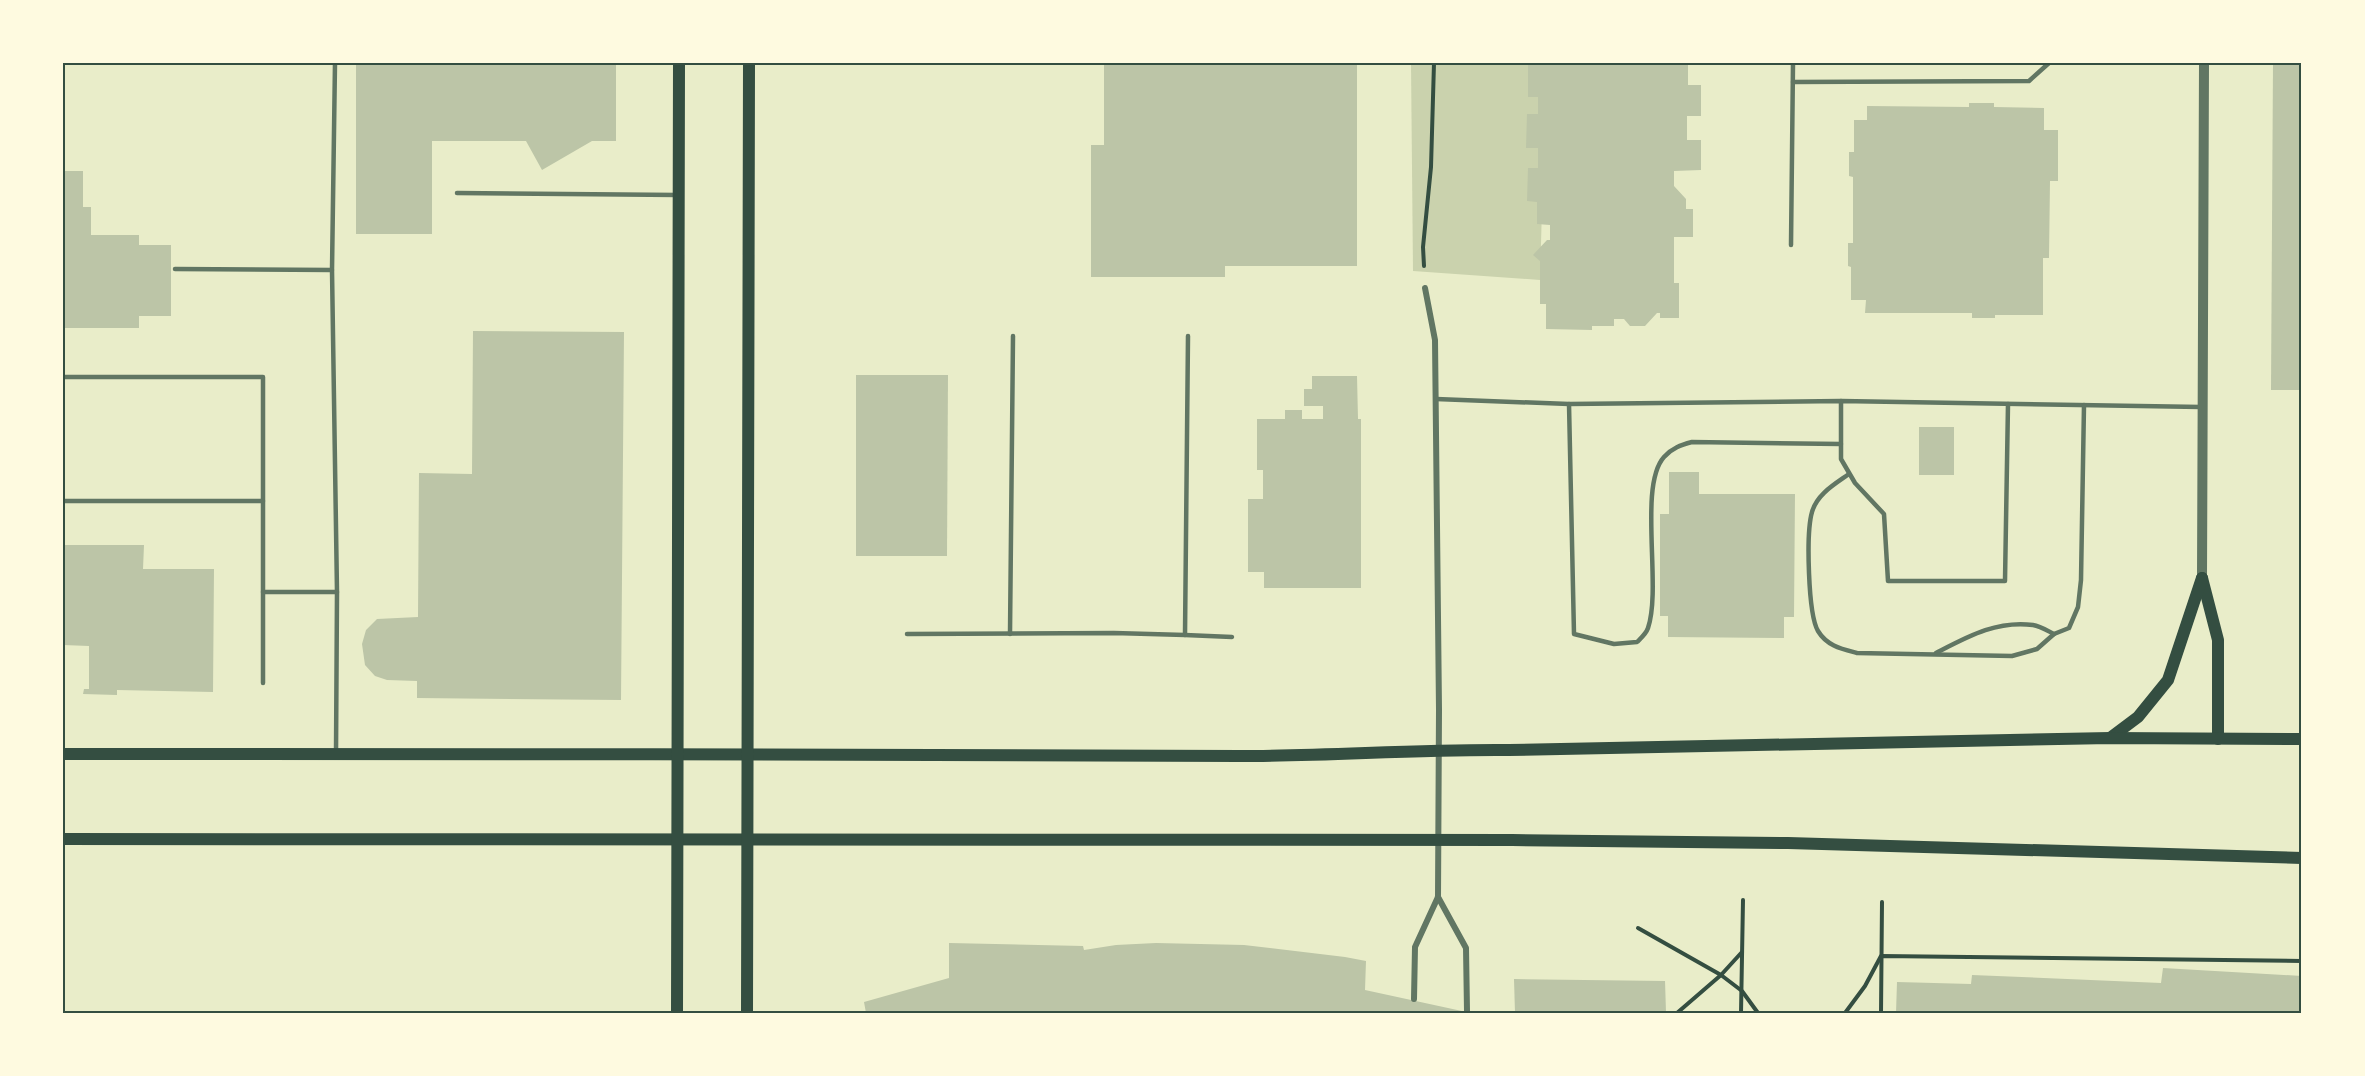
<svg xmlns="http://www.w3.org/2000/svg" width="2365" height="1076" viewBox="0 0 2365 1076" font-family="'Exo 2',sans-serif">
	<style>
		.green { fill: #cad2ad }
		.building { fill: #bcc5a7 }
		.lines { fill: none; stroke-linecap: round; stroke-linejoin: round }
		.path { stroke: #344e41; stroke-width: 4 }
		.service { stroke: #617663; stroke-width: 4.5 }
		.minor { stroke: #617663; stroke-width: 6 }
		.tertiary { stroke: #617663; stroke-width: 10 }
		.secondary { stroke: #344e41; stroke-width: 12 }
		.neatline { fill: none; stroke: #344e41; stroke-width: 2 }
	</style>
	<rect width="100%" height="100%" fill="#e9edc9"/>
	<polygon class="green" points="1411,63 1546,63 1540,280 1413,271"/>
	<g class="building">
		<polygon points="356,63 616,63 616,141 592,141 542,170 526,141 432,141 432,234 356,234"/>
		<polygon points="1104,63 1357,63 1357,266 1225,266 1225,277 1091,277 1091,145 1104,145"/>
		<polygon points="1528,63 1688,63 1688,85 1701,85 1701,116 1687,116 1687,140 1701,140 1701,170 1674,171 1674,186 1686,199 1686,209 1693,209 1693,237 1674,237 1674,283 1679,283 1679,318 1660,318 1660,313 1657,313 1645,326 1630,326 1624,319 1614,319 1614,326 1592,326 1592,330 1546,329 1546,304 1540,304 1540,261 1533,255 1547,240 1550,240 1550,225 1537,224 1537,202 1527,201 1528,168 1538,168 1538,148 1526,148 1527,114 1538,114 1538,97 1528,97"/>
		<polygon points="2273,63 2302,63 2302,390 2271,390"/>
		<polygon points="1969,103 1994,103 1994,107 2044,108 2044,130 2058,130 2058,181 2050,181 2049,258 2043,258 2043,315 1995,315 1995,318 1972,318 1972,313 1865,313 1866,300 1851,300 1851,267 1848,266 1848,243 1853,243 1853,177 1849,176 1849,152 1854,152 1854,120 1867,120 1867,106 1969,107"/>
		<polygon points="63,171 83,171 83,207 91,207 91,235 139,235 139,245 171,245 171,316 139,316 139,328 63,328"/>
		<polygon points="473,331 624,332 621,700 417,698 417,681 387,680 375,676 365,665 362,644 366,630 377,619 418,617 419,473 472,474"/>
		<polygon points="856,375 948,375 947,556 856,556"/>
		<polygon points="1312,376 1357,376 1358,419 1361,419 1361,588 1264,588 1264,572 1248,572 1248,499 1263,499 1263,470 1257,470 1257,419 1285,419 1285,410 1302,410 1302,419 1323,419 1323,406 1304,406 1304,389 1312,389"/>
		<rect x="1919" y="427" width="35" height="48"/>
		<polygon points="1669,472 1699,472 1699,494 1795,494 1794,617 1784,617 1784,638 1668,637 1668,616 1660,616 1660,514 1669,514"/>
		<polygon points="63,545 144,545 143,569 214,569 213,692 117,690 117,695 83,694 84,689 89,689 89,646 63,645"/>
		<polygon points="949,943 1083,946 1084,950 1116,945 1156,943 1244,945 1345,957 1366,961 1365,990 1471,1013 866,1013 864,1002 949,978"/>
		<polygon points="2163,968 2302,976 2302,1013 1896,1013 1897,982 1971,984 1972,975 2161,983"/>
		<polygon points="1514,979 1665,981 1666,1013 1515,1013"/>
	</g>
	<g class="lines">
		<g class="path">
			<polyline points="1424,266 1423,247 1431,167 1434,63"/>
			<polyline points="1638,928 1721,975 1742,991 1758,1013"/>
			<polyline points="1677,1013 1721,975 1742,952"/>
			<polyline points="1741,1013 1743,900"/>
			<polyline points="1845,1013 1865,986 1881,956 2302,961"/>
			<polyline points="1881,1013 1882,902"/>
		</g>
		<g class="service">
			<polyline points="335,63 332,270 337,592 336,753"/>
			<polyline points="1793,82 2029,81 2049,63"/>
			<polyline points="457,193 678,195"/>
			<polyline points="1791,245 1793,63"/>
			<polyline points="175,269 332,270"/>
			<polyline points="63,377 263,377 263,592 337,592"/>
			<polyline points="1436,399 1569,404 1841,401 2201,407"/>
			<polyline points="1841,401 1841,459 1855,483 1884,514 1888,581 2005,581 2008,404"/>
			<path d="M1569 404 1574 634 1614 644 1637 642C1641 638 1646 634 1648 628 1662 587 1638 486 1664 457 1672 448 1681 445 1692 442L1841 444"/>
			<path d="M1849 474C1835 484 1817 494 1812 512 1806 533 1808 614 1818 631 1827 646 1842 649 1857 653L2012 656 2037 649 2054 634 2069 628 2078 607 2081 580 2084 405"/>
			<polyline points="63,501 263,501"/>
			<polyline points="263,592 263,683"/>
			<polyline points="907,634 1114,633 1185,635 1188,336"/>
			<polyline points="1010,634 1013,336"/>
			<polyline points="1185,635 1232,637"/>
			<path d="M1936 653C1967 637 1997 620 2033 625 2040 626 2048 631 2054 634"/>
		</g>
		<g class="minor">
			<polyline points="1438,897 1466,948 1467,1011"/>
			<polyline points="1414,999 1415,947 1438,897 1439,710 1435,340 1425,288"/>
		</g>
		<polyline class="tertiary" points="2202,578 2204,63"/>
		<g class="secondary">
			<polyline points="2202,578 2218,640 2218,739"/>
			<polyline points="2110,738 2138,717 2168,680 2202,578"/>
			<path d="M63 754C455 754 848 754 1240 756 1330 756 1419 749 1509 750L2110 738 2302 739"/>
			<polyline points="63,839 1512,840 1788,843 2302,858"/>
			<polyline points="677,1013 679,63"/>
			<polyline points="747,1013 749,63"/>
		</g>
	</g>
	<rect width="2365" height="1076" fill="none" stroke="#fefae0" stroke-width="129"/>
	<rect x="64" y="64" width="2236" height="948" class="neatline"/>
</svg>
